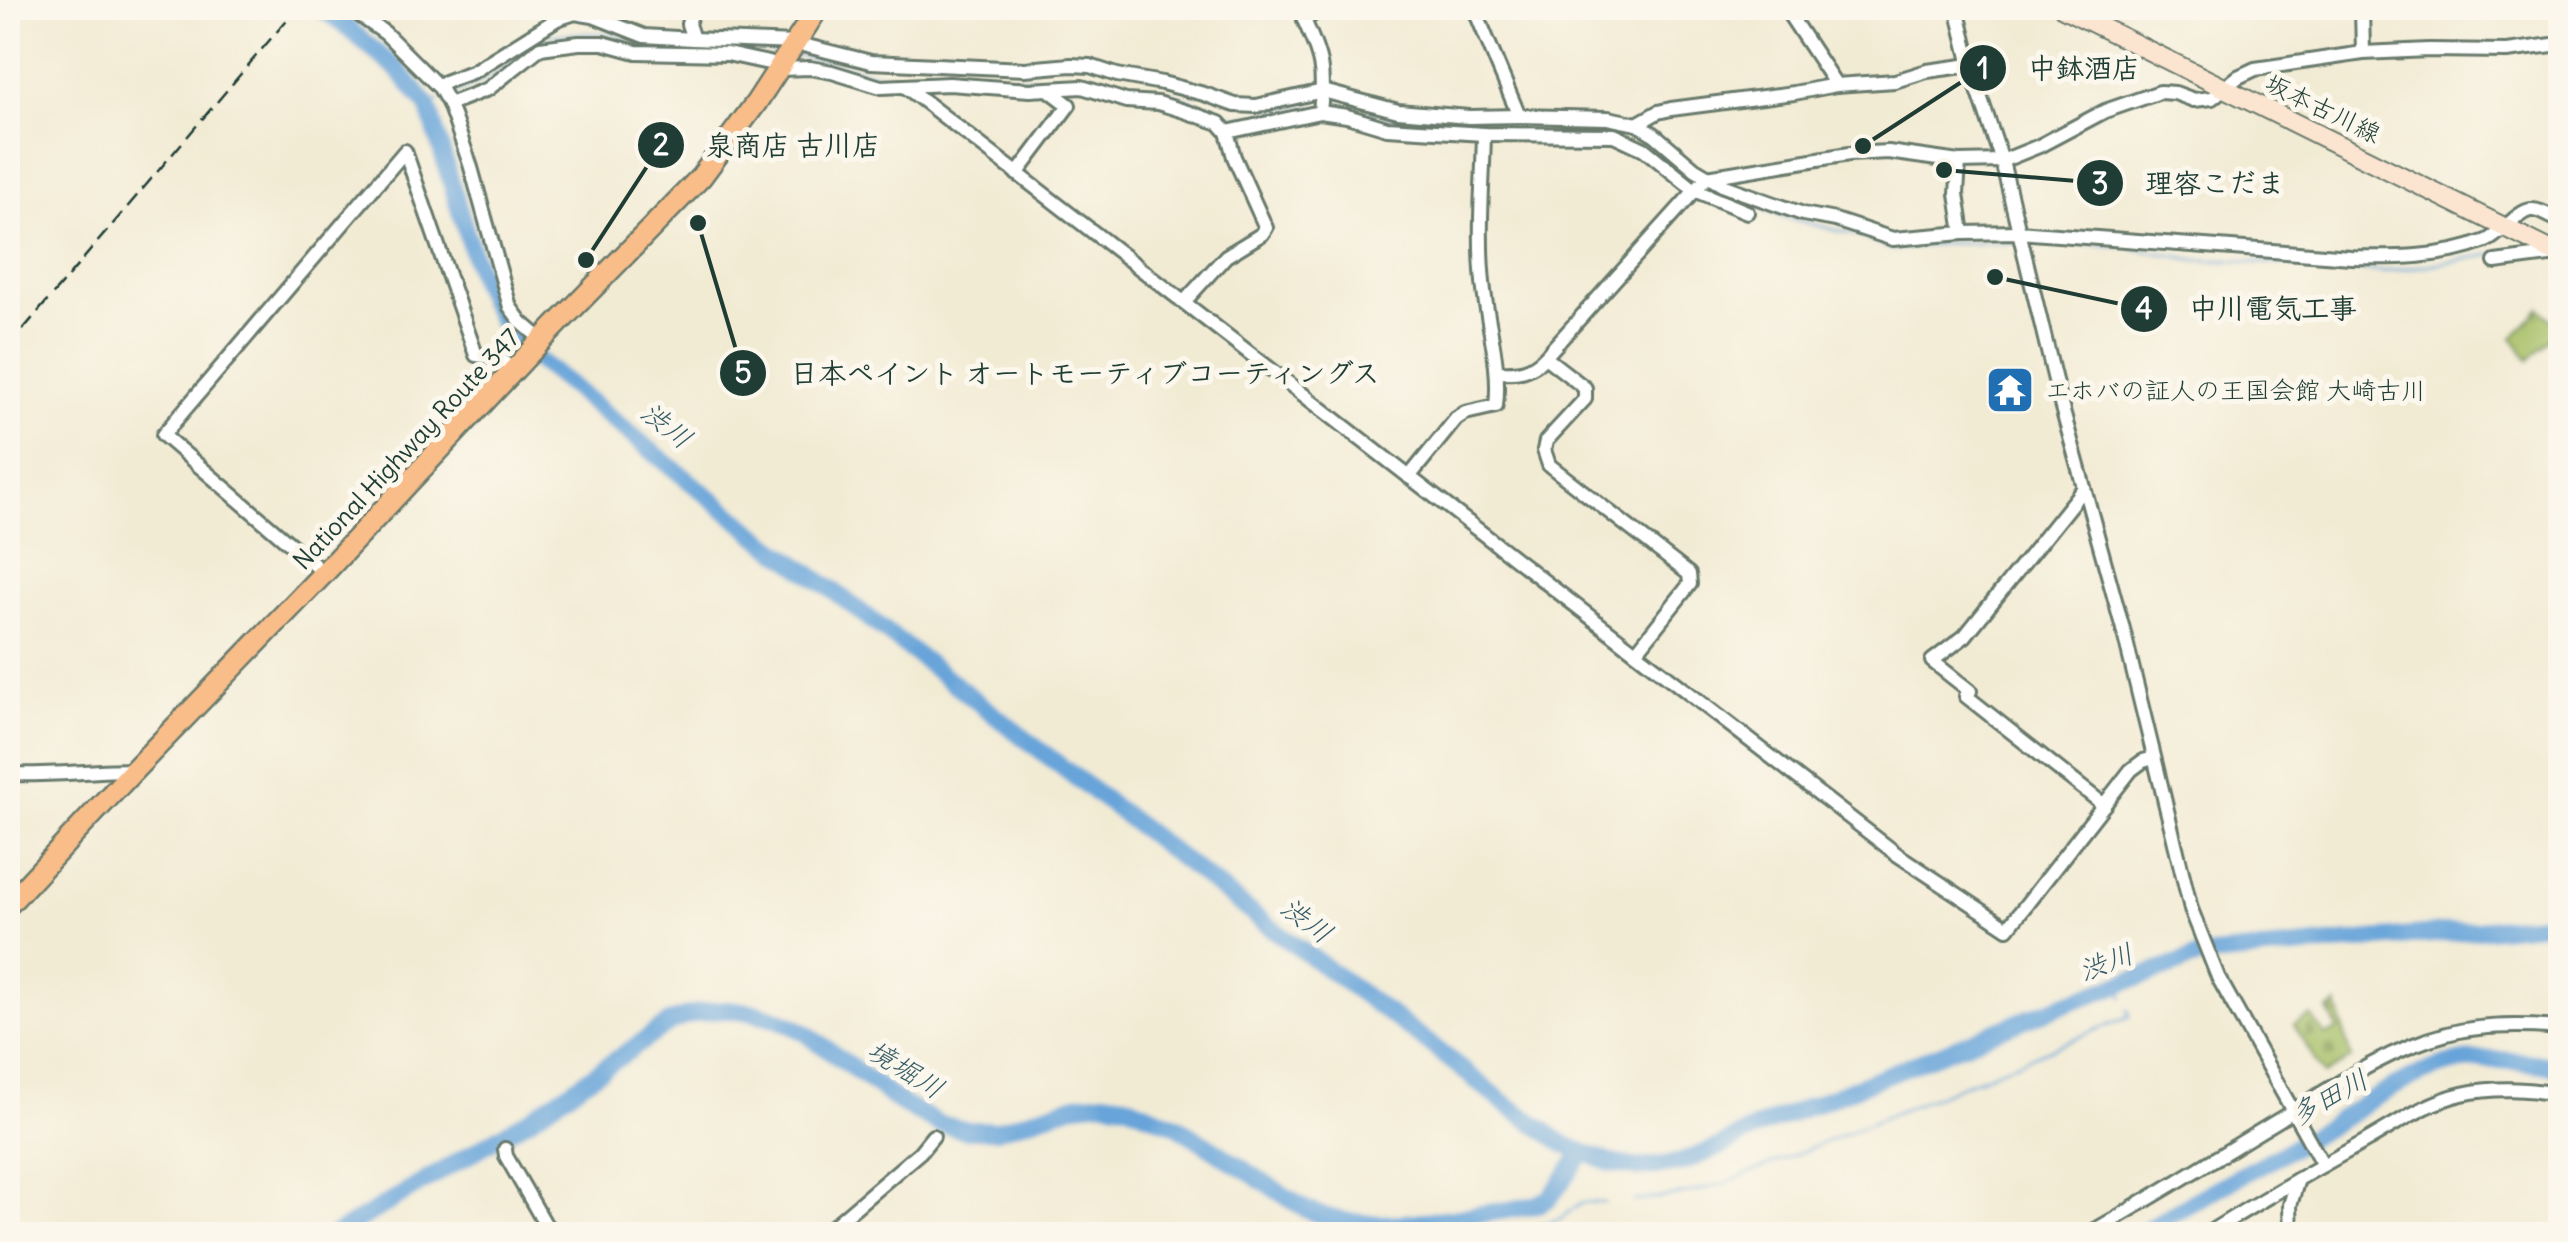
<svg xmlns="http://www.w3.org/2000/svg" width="2568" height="1242" viewBox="0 0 2568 1242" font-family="Delius,'Klee One',sans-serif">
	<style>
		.grass { fill: url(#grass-tufts); stroke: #627e4c; stroke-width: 2.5 }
		.cemetery { fill: url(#cemetery-stones); stroke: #627e4c; stroke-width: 2.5 }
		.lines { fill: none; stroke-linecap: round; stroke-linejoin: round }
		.stream { stroke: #68a4d9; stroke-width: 2.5 }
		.river { stroke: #68a4d9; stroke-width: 18 }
		.minor-casing { stroke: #697a6c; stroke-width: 18 }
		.secondary-casing { stroke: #697a6c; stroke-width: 22 }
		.trunk-casing { stroke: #697a6c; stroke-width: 25 }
		.minor { stroke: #fff; stroke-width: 12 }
		.secondary { stroke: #fce5d0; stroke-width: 18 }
		.trunk { stroke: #f8bd89; stroke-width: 20 }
		.rail { stroke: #1f3d34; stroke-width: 2.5; stroke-dasharray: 15 8; stroke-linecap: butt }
		.labels { text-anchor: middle; stroke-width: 10; stroke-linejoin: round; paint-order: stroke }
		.street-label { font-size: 25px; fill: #1f3d34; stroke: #fbf7ec }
		.poi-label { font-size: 25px; fill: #1f3d34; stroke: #fbf7ec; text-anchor: start }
		.water-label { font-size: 28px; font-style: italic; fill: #355c66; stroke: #fbf7ec }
		.leader { fill: none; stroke: #1f3d34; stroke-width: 4 }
		.callout-dot { fill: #1f3d34; stroke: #fbf7ec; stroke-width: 4 }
		.mark-label { font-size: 30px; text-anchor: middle; font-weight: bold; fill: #fff }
		.callout-label { font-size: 28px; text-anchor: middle; font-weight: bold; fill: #1f3d34; stroke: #fbf7ec; stroke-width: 10; stroke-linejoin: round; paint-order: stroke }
	</style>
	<defs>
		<pattern id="grass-tufts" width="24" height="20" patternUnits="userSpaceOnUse" patternTransform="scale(2.5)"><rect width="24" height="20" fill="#a4be63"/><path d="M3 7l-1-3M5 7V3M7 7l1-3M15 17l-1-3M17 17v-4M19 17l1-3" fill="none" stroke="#859c52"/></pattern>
		<pattern id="cemetery-stones" width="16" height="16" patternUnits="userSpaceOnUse" patternTransform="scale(2.5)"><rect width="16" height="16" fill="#a4be63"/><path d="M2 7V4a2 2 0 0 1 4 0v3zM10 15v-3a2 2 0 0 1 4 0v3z" fill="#859c52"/></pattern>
	</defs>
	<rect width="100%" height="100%" fill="#fbf7ec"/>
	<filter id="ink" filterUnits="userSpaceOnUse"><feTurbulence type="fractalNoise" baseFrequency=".01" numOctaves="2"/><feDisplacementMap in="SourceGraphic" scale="20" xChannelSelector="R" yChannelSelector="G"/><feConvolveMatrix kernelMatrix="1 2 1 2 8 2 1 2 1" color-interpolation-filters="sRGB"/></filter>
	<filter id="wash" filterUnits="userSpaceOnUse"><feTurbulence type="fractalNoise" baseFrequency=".0048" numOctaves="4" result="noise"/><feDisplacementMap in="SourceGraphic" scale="40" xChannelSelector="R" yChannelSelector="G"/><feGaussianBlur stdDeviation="2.25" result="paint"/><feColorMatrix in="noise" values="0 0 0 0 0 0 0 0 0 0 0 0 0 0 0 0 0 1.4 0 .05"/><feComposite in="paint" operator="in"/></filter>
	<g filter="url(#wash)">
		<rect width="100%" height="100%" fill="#f2ebd4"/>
		<polygon class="grass" points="2540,308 2559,329 2529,360 2513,338"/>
		<polygon class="cemetery" points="2337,1005 2351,1059 2324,1075 2294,1025 2311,1016 2325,1036 2338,1030 2328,1010"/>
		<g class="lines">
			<g class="stream">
				<polyline points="539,37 544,35 609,33 654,44 689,45"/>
				<polyline points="732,47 778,53"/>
				<polyline points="796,55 880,74 909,76 1045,78 1093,75 1122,90 1173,94 1238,118 1315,102"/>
				<polyline points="452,95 482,81 504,66 532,42"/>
				<path d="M1328 101 1392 118 1434 122 1606 125C1645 134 1666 155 1695 180"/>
				<polyline points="428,106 440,100"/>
				<polyline points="1706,188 1789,218 1859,236 1893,250 1946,243 2016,243"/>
				<polyline points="2029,241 2046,240"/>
				<polyline points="2064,242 2128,247 2196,260 2240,261 2384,272 2527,249"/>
				<polyline points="2118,984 2123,997"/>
				<path d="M1634 1201C1671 1197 1703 1192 1738 1178L2130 1016 2128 1010"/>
				<polyline points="1491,1234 1540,1226 1561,1218 1582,1202 1605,1203"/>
			</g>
			<g class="river">
				<polyline points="319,8 336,18 399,71 428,106 480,278 488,297 510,338 762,539 831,589 1258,918 1434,1047 1503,1102 1566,1145 1610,1163 1640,1168 1679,1163 1720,1147 1759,1127 1908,1066 2061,1005 2201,956 2560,922"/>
				<path d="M336 1234 529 1119 671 1022C715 1002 763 1008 804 1032L900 1103 939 1124 965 1130H996L1077 1104 1104 1101 1126 1104 1176 1125 1305 1209C1356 1232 1413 1223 1467 1216 1490 1212 1513 1210 1536 1205L1550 1198 1583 1153"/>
				<path d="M2140 1234C2193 1199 2251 1171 2306 1140 2349 1115 2406 1073 2454 1063 2485 1056 2530 1062 2560 1067"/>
			</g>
		</g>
	</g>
	<g filter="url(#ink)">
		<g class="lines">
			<g class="minor-casing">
				<g id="minor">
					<polyline points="349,8 385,33 440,88 449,104 470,164 510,307 521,322 542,340"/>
					<path d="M693 8 688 24 693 39 795 43 871 62 1025 69 1071 65 1090 66 1117 75 1162 83 1204 94 1235 105 1256 106 1323 91 1398 111 1469 117 1519 116 1608 118 1637 124 1654 134 1695 169 1724 186 1803 214 1835 220 1893 239 1963 233 2019 232 2351 257C2395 258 2444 258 2486 241 2500 235 2518 211 2531 210 2540 209 2552 218 2560 221"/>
					<polyline points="1474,8 1519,116"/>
					<polyline points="1785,8 1836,85"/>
					<polyline points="1957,8 1974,78 2002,161 2059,397 2123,629 2191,909 2218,977 2323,1165"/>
					<polyline points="2362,8 2363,53"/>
					<polyline points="437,85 474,71 557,19 575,13 593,16 644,36 693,39"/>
					<polyline points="907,88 1898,855 2008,928 2131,770 2143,761 2154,758"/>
					<polyline points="449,104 488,89 540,48 579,43 603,43 636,52 727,54 773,64 780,69 810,68 832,72 881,87 949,84 1030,90 1082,87 1126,101 1158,103 1187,112 1219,123 1227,132 1320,112 1347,116 1387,128 1484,134 1614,135 1644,149 1696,191 1747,212"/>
					<path d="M1320 112C1325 71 1321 57 1304 20L1323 8"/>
					<polyline points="1637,124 1658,112 1671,109 1794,93 1836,85 1895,81 1927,71 1971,65"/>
					<polyline points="1959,162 1957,194 1963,233"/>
					<polyline points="1017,174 1069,105 1048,89"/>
					<polyline points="2495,262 2557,254"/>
					<polyline points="1184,302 1226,256 1262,234 1266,228 1234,157 1227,132"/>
					<path d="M1498 372C1518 373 1530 372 1545 357"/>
					<path d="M1409 477 1456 419 1465 413 1496 406C1501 364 1487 324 1483 282 1478 233 1483 183 1484 134"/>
					<polyline points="2084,488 1965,636 1932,661 1970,691 1966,696 2104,805"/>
					<polyline points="324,573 163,435 405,151 476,355 499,358 514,371"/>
					<polyline points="1636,652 1690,584 1689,574 1549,465 1544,450 1546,441 1585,399 1585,388 1545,357 1707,177 1849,154 1888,152 1959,162 2002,161 2039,146 2105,111 2160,92 2175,93 2194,100 2212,98 2238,77 2255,69 2363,53 2429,50 2507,51 2560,44"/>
					<path d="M8 774C49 776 92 770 134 770"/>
					<polyline points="505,1149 506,1156 545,1224 554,1234"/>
					<polyline points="824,1234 920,1152 933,1136"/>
					<path d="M2088 1234C2152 1198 2214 1159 2277 1121 2331 1088 2385 1050 2447 1034 2483 1024 2523 1025 2560 1028"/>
					<path d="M2207 1234C2258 1201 2312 1171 2366 1141 2396 1124 2427 1102 2462 1094 2492 1087 2530 1088 2560 1095"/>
					<polyline points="2291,1234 2290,1205 2298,1179"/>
				</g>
			</g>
			<g class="secondary-casing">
				<polyline id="secondary" points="2063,8 2560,255"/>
			</g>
			<g class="trunk-casing">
				<polyline id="trunk" points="8,905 134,770 324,573 542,340 701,177 756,103 818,8"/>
			</g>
			<use href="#minor" class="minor"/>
			<use href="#secondary" class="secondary"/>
			<use href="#trunk" class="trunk"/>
			<polyline class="rail" points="8,347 297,8"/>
		</g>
	</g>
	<defs>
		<g id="temple-square" transform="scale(2.5)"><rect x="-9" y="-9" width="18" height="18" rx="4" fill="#1f6fb2" stroke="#fbf7ec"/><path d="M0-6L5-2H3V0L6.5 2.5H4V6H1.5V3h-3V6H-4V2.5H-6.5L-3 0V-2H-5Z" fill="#fff"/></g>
	</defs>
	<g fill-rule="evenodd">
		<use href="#temple-square" x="2010" y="390"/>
	</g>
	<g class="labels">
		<g class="street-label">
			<text transform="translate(2323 108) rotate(26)" y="9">坂本古川線</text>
			<text transform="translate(406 449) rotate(-47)" y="9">National Highway Route 347</text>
		</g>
		<g class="poi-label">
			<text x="2045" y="399">エホバの証人の王国会館 大崎古川</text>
		</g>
		<g class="water-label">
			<text transform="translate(667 425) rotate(38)" y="10">渋川</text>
			<text transform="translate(1307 920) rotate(37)" y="10">渋川</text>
			<text transform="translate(2106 962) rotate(-21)" y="10">渋川</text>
			<text transform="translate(906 1069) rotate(32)" y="10">境堀川</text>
			<text transform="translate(2329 1097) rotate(-29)" y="10">多田川</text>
		</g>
	</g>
	<path class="leader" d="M1863 146L1983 68M586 260L661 145M1944 170L2100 183M1995 277L2144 309M698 223L743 373"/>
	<g class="callout-dot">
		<circle cx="1863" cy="146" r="10"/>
		<circle cx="586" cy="260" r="10"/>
		<circle cx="1944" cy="170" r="10"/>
		<circle cx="1995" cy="277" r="10"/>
		<circle cx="698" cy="223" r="10"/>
		<circle cx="1983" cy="68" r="25"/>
		<circle cx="661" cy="145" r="25"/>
		<circle cx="2100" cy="183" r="25"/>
		<circle cx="2144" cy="309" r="25"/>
		<circle cx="743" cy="373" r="25"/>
	</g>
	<g class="mark-label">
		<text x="1983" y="79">1</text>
		<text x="661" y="155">2</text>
		<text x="2100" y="194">3</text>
		<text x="2144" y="319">4</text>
		<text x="743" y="383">5</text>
	</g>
	<g class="callout-label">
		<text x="2084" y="78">中鉢酒店</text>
		<text x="793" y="155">泉商店 古川店</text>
		<text x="2215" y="193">理容こだま</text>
		<text x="2273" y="318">中川電気工事</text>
		<text x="1085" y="383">日本ペイント オートモーティブコーティングス</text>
	</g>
	<rect width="2568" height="1242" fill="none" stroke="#fbf7ec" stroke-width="40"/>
</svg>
